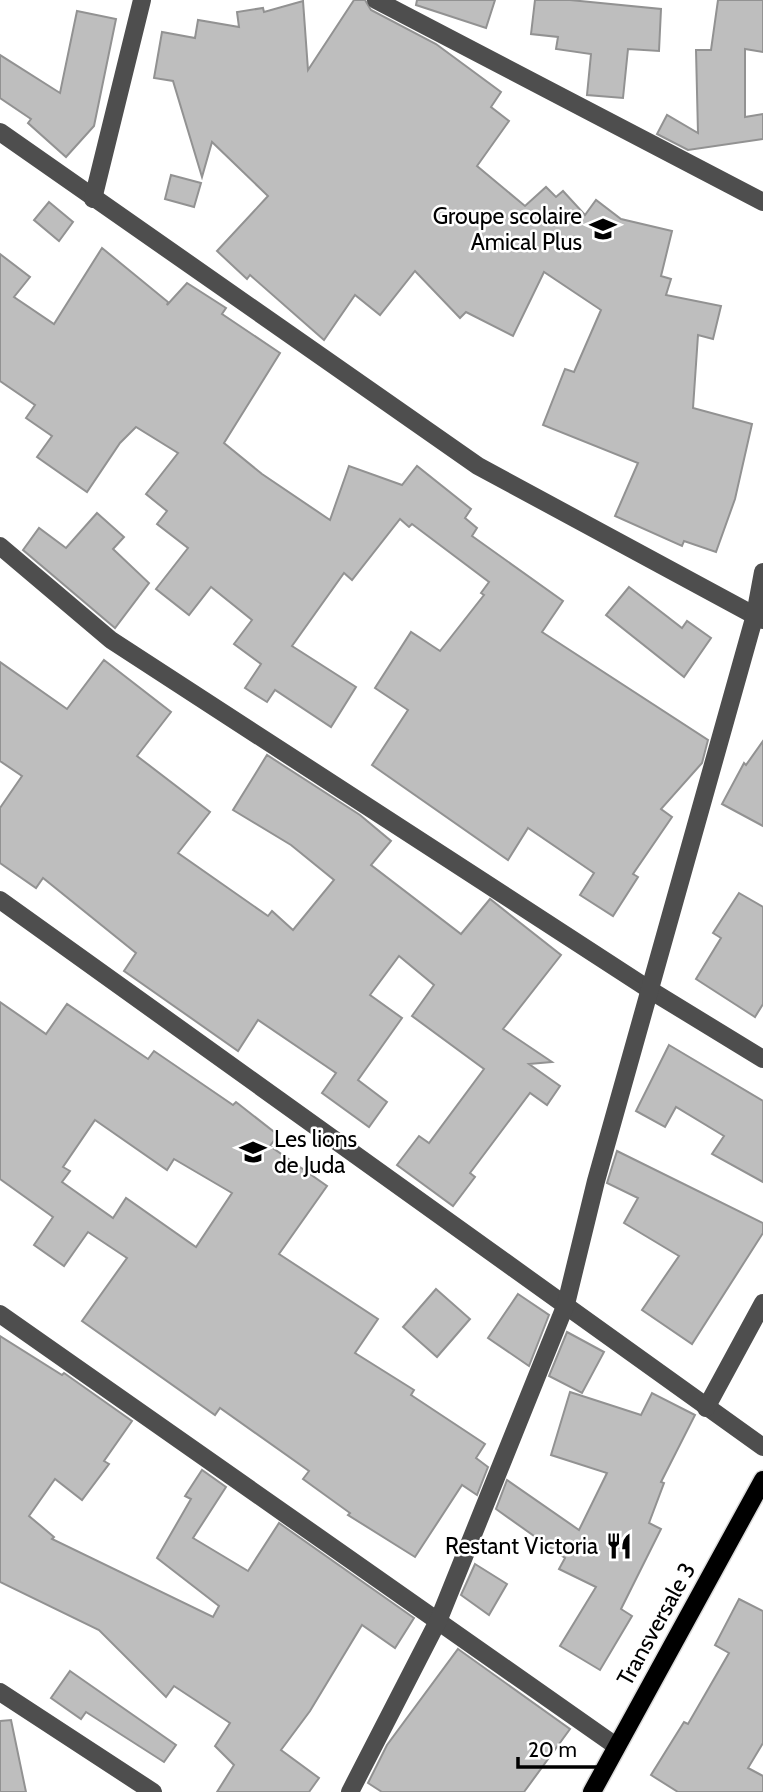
<svg xmlns="http://www.w3.org/2000/svg" width="763" height="1792" viewBox="0 0 763 1792" font-family="Cabin,sans-serif">
	<style>
		.building { fill: #bebebe; stroke: #929292; stroke-width: 2; fill-rule: evenodd }
		.lines { fill: none; stroke-linecap: round; stroke-linejoin: round }
		.major-casing { stroke: #dbdbdb; stroke-width: 21 }
		.minor { stroke: #4e4e4e; stroke-width: 18 }
		.major { stroke: #000; stroke-width: 18 }
		.labels { text-anchor: middle; stroke-width: 5; stroke-linejoin: round; paint-order: stroke }
		.poi-label { font-size: 23px; fill: #000; stroke: #fff; text-anchor: end }
		.street-label { font-size: 23px; fill: #000; stroke: #fff }
	</style>
	<rect width="100%" height="100%" fill="#fff"/>
	<g class="building">
		<polygon points="354,0 365,0 371,10 436,44 501,92 491,107 509,121 477,166 525,206 546,187 556,197 563,191 585,215 596,200 621,219 672,231 661,276 671,279 666,295 721,306 713,339 698,335 693,408 752,424 735,499 716,552 684,541 682,546 615,516 638,463 543,425 565,369 574,372 601,310 544,272 513,336 466,312 460,318 415,271 380,315 355,295 324,340 250,275 247,279 217,251 268,196 212,142 202,177 173,81 154,78 162,32 195,38 198,20 239,27 237,12 263,8 264,12 303,1 308,70"/>
		<polygon points="417,0 495,0 486,28 416,5"/>
		<polygon points="535,0 570,0 661,9 659,51 628,49 623,98 587,95 591,54 556,49 558,37 531,34"/>
		<polygon points="718,0 763,0 763,52 745,49 745,117 763,114 763,139 688,150 657,134 667,115 698,133 696,50 711,50"/>
		<polygon points="77,11 116,19 94,126 66,157 28,123 31,119 0,98 0,55 60,93"/>
		<polygon points="171,175 201,183 194,207 165,199"/>
		<polygon points="49,202 73,222 59,241 34,220"/>
		<polygon points="102,248 168,302 167,305 187,283 226,308 222,314 280,353 224,443 262,474 330,520 349,466 402,485 417,466 471,509 465,518 477,528 472,536 563,601 542,632 708,740 702,763 661,809 672,817 633,874 638,877 613,916 580,895 594,873 528,828 508,860 372,765 408,710 375,688 411,632 440,651 484,595 481,593 489,582 412,524 409,527 400,519 352,580 344,573 292,646 356,687 331,727 275,690 267,702 245,688 261,664 234,644 252,620 211,587 189,615 156,589 188,548 157,524 167,511 146,494 178,453 136,427 120,443 87,492 37,457 52,436 26,418 35,405 0,381 0,254 30,277 14,297 54,324"/>
		<polygon points="97,513 124,537 113,549 149,583 115,628 23,550 39,528 66,548"/>
		<polygon points="629,587 682,628 687,621 711,638 684,677 606,615"/>
		<polygon points="104,660 171,712 137,756 210,812 178,853 268,916 272,911 293,930 334,880 291,845 233,810 267,755 360,815 391,841 371,865 461,934 490,899 561,955 503,1029 552,1062 529,1064 560,1086 547,1105 530,1093 470,1173 475,1177 453,1206 397,1165 419,1136 429,1143 484,1069 412,1016 434,985 399,956 370,995 402,1018 358,1080 387,1102 369,1127 322,1093 336,1073 258,1020 238,1051 124,971 136,953 43,878 36,888 0,863 0,808 22,776 0,761 0,662 67,709"/>
		<polygon points="763,741 763,826 722,804 744,763 746,765"/>
		<polygon points="739,893 763,907 763,1004 755,1017 696,979 721,938 713,933"/>
		<path d="M0 1002 46 1034 67 1004 148 1059 154 1051 233 1105 236 1102 278 1135 270 1146 327 1186 279 1254 378 1319 355 1353 414 1390 411 1395 485 1444 476 1458 488 1467 477 1495 462 1485 415 1557 348 1515 350 1513 303 1479 309 1471 220 1408 215 1415 82 1321 127 1258 88 1232 64 1266 34 1245 53 1217 0 1179ZM95 1120 167 1170 174 1159 232 1193 196 1247 126 1198 113 1218 62 1182 70 1171 63 1167Z"/>
		<polygon points="669,1045 763,1101 763,1182 712,1154 724,1136 676,1107 665,1127 636,1111"/>
		<polygon points="617,1151 763,1223 763,1233 692,1344 642,1310 679,1256 624,1223 638,1198 607,1183"/>
		<polygon points="436,1289 470,1319 437,1357 403,1327"/>
		<polygon points="518,1294 549,1315 529,1366 488,1338"/>
		<polygon points="567,1332 604,1352 582,1393 549,1376"/>
		<polygon points="0,1336 62,1375 64,1373 132,1421 104,1461 109,1464 82,1500 55,1479 29,1516 54,1537 52,1539 213,1617 219,1606 157,1558 191,1499 185,1496 202,1470 226,1487 193,1538 248,1571 279,1523 414,1618 395,1648 362,1625 310,1711 281,1750 319,1778 309,1792 217,1792 234,1765 215,1746 230,1723 174,1686 166,1697 99,1630 0,1582"/>
		<polygon points="570,1392 641,1415 652,1393 695,1415 661,1482 664,1483 649,1523 661,1529 621,1609 632,1616 600,1670 560,1646 596,1587 559,1569 565,1558 496,1509 507,1480 579,1530 607,1473 551,1455"/>
		<polygon points="475,1564 507,1584 489,1615 461,1595"/>
		<polygon points="739,1599 763,1611 763,1743 748,1768 763,1776 763,1792 678,1792 651,1775 684,1722 688,1724 729,1653 715,1645"/>
		<polygon points="458,1649 570,1729 524,1792 382,1792 368,1783 387,1745"/>
		<polygon points="70,1671 176,1745 164,1762 86,1712 81,1719 51,1698"/>
		<polygon points="11,1720 26,1792 0,1792 0,1721"/>
	</g>
	<g class="lines">
		<g class="major-casing">
			<polyline id="major" points="592,1792 763,1480"/>
		</g>
		<g class="minor">
			<polyline points="376,0 763,202"/>
			<polyline points="0,132 478,466 763,620"/>
			<polyline points="93,199 142,0"/>
			<polyline points="0,546 111,640 650,990 763,1059"/>
			<polyline points="0,900 763,1447"/>
			<polyline points="0,1314 616,1746"/>
			<polyline points="706,1408 763,1303"/>
			<polyline points="0,1692 153,1792"/>
			<polyline points="350,1792 439,1619 566,1304 596,1181 755,615 763,572"/>
		</g>
		<use href="#major" class="major"/>
	</g>
	<defs>
		<g id="school-bare" transform="scale(2.1)"><path d="M0-5L7-2L0 1L-7-2ZM-4 1L0 2.5L4 1V4Q0 6-4 4Z" fill="#000" stroke="#fff" stroke-width="2.5" paint-order="stroke"/></g>
		<g id="restaurant-bare" transform="scale(2.1)"><path d="M-5-6h1v4h1v-4h1v4h1v-4h1v5L-1.5 .5V6h-2V.5L-5-1ZM5-6V6H3V1.5H1.5Q1.5-4 5-6Z" fill="#000" stroke="#fff" stroke-width="2.5" paint-order="stroke"/></g>
	</defs>
	<g fill-rule="evenodd">
		<use href="#school-bare" x="603" y="229"/>
		<use href="#school-bare" x="253" y="1152"/>
		<use href="#restaurant-bare" x="619" y="1546"/>
	</g>
	<g class="labels">
		<g class="poi-label">
			<text x="582" y="224">Groupe scolaire<tspan x="582" dy="26">Amical Plus</tspan></text>
			<text x="274" y="1147" text-anchor="start">Les lions<tspan x="274" dy="26">de Juda</tspan></text>
			<text x="598" y="1554">Restant Victoria</text>
		</g>
		<g class="street-label">
			<text transform="translate(656 1624) rotate(-61)" y="8">Transversale 3</text>
		</g>
	</g>
	<path d="M518 1757v10h89v-10" fill="none" stroke="#000000" stroke-width="3.5"/>
	<text x="528" y="1757" font-size="21" fill="#000000" stroke="#ffffff" stroke-width="5" paint-order="stroke">20 m</text>
</svg>
